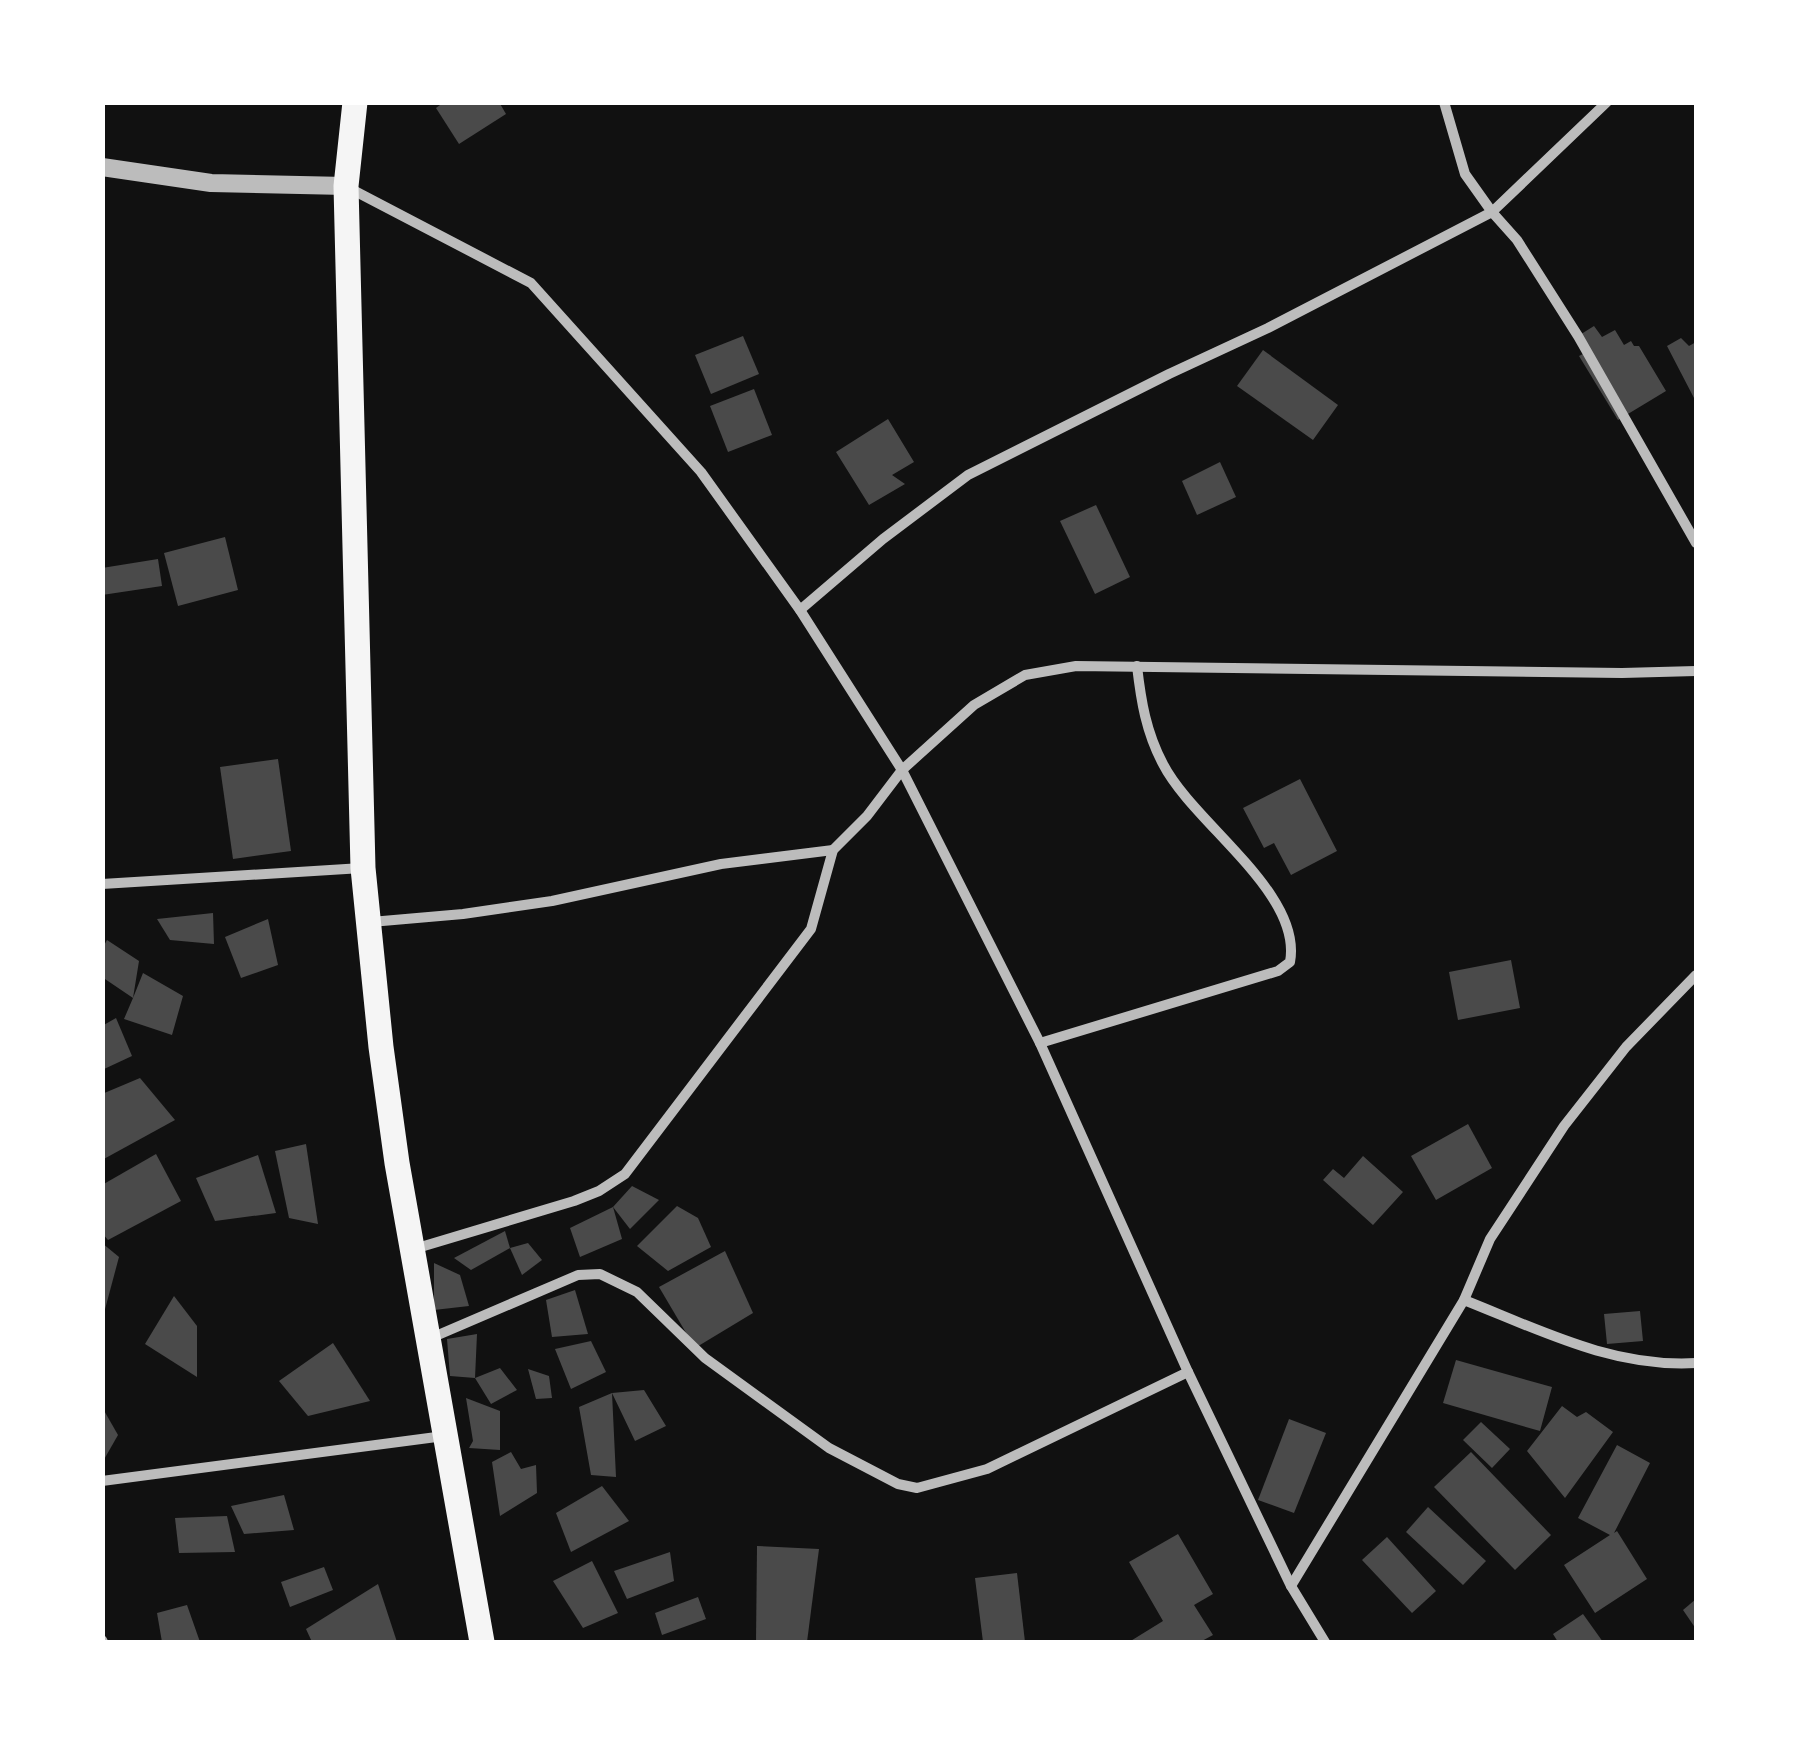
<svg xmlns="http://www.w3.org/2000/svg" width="1799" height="1745" viewBox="0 0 1799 1745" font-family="Manrope,sans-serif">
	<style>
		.building { fill: #4a4a4a }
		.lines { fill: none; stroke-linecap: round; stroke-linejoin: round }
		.minor { stroke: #bcbcbc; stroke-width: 10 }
		.tertiary { stroke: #bcbcbc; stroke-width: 18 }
		.primary { stroke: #f5f5f5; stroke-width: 25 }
	</style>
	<rect width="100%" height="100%" fill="#111"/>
	<g class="building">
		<polygon points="444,102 499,102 506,114 459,144 436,108"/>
		<polygon points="1594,326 1602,337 1615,330 1624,345 1631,341 1634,346 1639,346 1666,391 1618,420 1579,356 1587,352 1578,336"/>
		<polygon points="743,336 759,374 711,394 695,355"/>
		<polygon points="1681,338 1689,346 1696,342 1696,397 1694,398 1667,346"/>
		<polygon points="1263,350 1338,405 1313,440 1237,386"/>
		<polygon points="754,389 772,435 728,452 710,406"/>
		<polygon points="888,419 914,462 892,475 905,484 869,505 836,452"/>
		<polygon points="1220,462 1236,497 1197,515 1182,481"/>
		<polygon points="1096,505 1130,577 1095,594 1060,521"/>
		<polygon points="225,537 238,590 178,606 164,553"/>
		<polygon points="158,559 162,586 102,595 102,568"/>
		<polygon points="278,759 291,851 233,859 220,767"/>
		<polygon points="1300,779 1337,851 1291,875 1274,843 1264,848 1243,808"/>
		<polygon points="213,913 214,944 170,940 157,919"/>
		<polygon points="268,919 278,965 241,978 225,937"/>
		<polygon points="107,940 139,961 133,998 143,973 183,996 172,1035 124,1019 133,998 102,977 102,949"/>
		<polygon points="1511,960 1520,1008 1458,1020 1449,972"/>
		<polygon points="116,1018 132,1056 102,1070 102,1026"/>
		<polygon points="140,1078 175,1120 102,1160 102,1094"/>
		<polygon points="1468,1124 1492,1168 1436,1200 1411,1156"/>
		<polygon points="306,1144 318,1224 289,1218 275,1151"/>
		<polygon points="156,1154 181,1201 108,1240 102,1233 102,1185"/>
		<polygon points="258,1155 276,1213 215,1221 196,1178"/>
		<polygon points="1363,1156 1403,1192 1373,1225 1323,1180 1333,1169 1344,1178"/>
		<polygon points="632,1186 659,1200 630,1229 613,1207"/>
		<polygon points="677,1206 698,1218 711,1247 668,1271 637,1246"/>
		<polygon points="613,1207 622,1239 580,1257 570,1228"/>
		<polygon points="505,1231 510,1248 471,1270 454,1258"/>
		<polygon points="102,1243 119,1257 104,1313 102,1312"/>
		<polygon points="528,1243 542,1260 522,1275 510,1248"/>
		<polygon points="725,1251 753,1313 695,1348 659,1287"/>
		<polygon points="434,1263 460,1275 469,1306 434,1310"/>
		<polygon points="575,1290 588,1334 552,1337 546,1300"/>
		<polygon points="174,1296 197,1326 197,1377 145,1344"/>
		<polygon points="1640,1311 1643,1341 1607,1344 1604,1314"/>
		<polygon points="477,1334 475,1378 500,1368 517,1390 491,1404 475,1378 450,1376 447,1339"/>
		<polygon points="591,1341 606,1372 571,1389 555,1349"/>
		<polygon points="333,1343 370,1401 308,1416 279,1381"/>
		<polygon points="1456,1360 1552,1387 1540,1431 1443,1403"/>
		<polygon points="528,1369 549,1376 552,1398 536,1399"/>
		<polygon points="644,1390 666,1426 635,1441 612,1393 616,1477 591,1475 579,1407 612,1393"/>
		<polygon points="466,1398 500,1411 500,1450 469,1448 473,1441"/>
		<polygon points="1562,1406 1577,1417 1586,1412 1613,1432 1565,1498 1527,1451"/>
		<polygon points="102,1407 118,1435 102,1463"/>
		<polygon points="1289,1419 1326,1433 1294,1513 1258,1500"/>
		<polygon points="1481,1422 1510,1449 1492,1468 1463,1440"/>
		<polygon points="1617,1445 1650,1463 1614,1533 1617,1531 1647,1579 1595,1613 1564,1565 1610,1535 1578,1518"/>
		<polygon points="511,1452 521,1469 536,1465 537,1493 500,1516 492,1462"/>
		<polygon points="1471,1452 1551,1535 1515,1570 1434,1487"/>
		<polygon points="602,1486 629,1521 571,1552 556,1513"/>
		<polygon points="284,1495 294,1530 244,1534 231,1506"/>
		<polygon points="1428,1507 1486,1561 1463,1585 1406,1532"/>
		<polygon points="227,1516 235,1552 179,1553 175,1518"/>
		<polygon points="1178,1534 1213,1594 1194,1605 1213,1635 1200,1642 1129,1642 1163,1621 1129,1562"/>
		<polygon points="1387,1537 1436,1591 1412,1613 1362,1560"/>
		<polygon points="757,1546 819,1549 807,1642 756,1642"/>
		<polygon points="670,1552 674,1581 627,1599 614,1571"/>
		<polygon points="592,1561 618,1613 583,1628 553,1581"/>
		<polygon points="324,1567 333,1590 290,1607 281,1582"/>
		<polygon points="1017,1573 1025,1642 983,1642 975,1578"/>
		<polygon points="378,1584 397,1642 312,1642 306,1629"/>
		<polygon points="698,1597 706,1619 662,1635 655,1613"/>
		<polygon points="1696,1599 1696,1629 1683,1610"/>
		<polygon points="187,1605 200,1642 162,1642 157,1613"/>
		<polygon points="1583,1614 1603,1642 1558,1642 1553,1634"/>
	</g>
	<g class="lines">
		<g class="minor">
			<polyline points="1444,102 1465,174 1492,212 1517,240 1578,336 1696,543"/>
			<polyline points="349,188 531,283 701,472 800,610 902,770 1040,1043 1188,1372 1291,1586 1325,1642"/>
			<polyline points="800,610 883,539 968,475 1169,374 1268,328 1492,212 1607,102"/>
			<polyline points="102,884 362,868"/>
			<polyline points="371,922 463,914 552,901 721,864 833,850"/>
			<path d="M1040 1043 1278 971 1290 962C1303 893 1193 823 1163 764 1146 732 1141 701 1137 666"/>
			<polyline points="414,1249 574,1201 599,1191 625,1174 811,929 833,850 867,816 902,770 974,705 1025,675 1076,666 1622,673 1696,671"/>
			<path d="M1464 1300C1540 1330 1613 1368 1696 1363"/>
			<polyline points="431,1338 578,1275 600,1274 637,1292 705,1358 829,1448 898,1484 917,1488 987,1469 1188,1372"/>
			<polyline points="102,1481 444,1436"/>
			<polyline points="1291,1586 1464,1300 1490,1239 1564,1126 1626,1047 1696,975"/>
			<polyline points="102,1640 103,1642"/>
		</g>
		<polyline class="tertiary" points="102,167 211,183 346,186"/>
		<polyline class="primary" points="355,102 346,186 363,868 381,1047 397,1163 482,1642"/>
	</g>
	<rect width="1799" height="1745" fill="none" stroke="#ffffff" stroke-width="210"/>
</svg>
